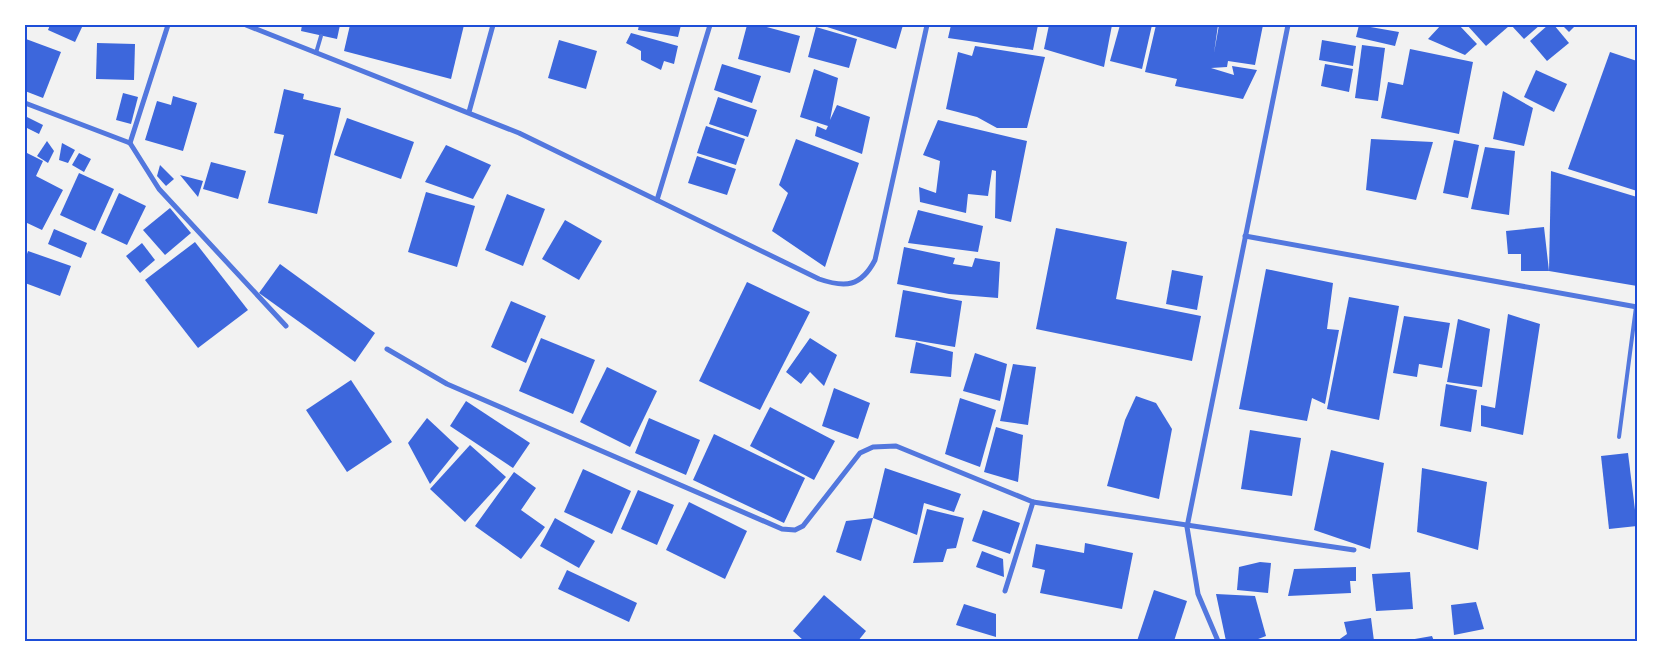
<svg xmlns="http://www.w3.org/2000/svg" width="1662" height="666" viewBox="0 0 1662 666" font-family="Jost,sans-serif">
	<style>
		.building { fill: #3d67dc }
		.lines { fill: none; stroke-linecap: round; stroke-linejoin: round }
		.service { stroke: #5277de; stroke-width: 4 }
		.minor { stroke: #5277de; stroke-width: 5 }
		.neatline { fill: none; stroke: #1d4ed8; stroke-width: 2 }
	</style>
	<rect width="100%" height="100%" fill="#f2f2f2"/>
	<g class="building">
		<polygon points="50,25 83,25 75,42 48,30"/>
		<polygon points="302,25 340,25 337,39 301,31"/>
		<polygon points="350,25 464,25 451,79 344,51"/>
		<polygon points="639,25 681,25 678,37 638,30"/>
		<polygon points="747,25 759,25 800,36 790,73 738,59"/>
		<polygon points="828,25 903,25 896,49 827,27"/>
		<polygon points="951,25 1038,25 1033,50 948,38"/>
		<polygon points="1049,25 1112,25 1104,67 1044,49"/>
		<polygon points="1120,25 1152,25 1142,69 1110,61"/>
		<polygon points="1156,25 1218,25 1214,53 1219,25 1263,25 1255,65 1228,61 1227,67 1211,68 1234,75 1232,66 1257,70 1243,99 1175,86 1177,79 1145,72"/>
		<polygon points="1359,25 1399,32 1395,46 1356,37"/>
		<polygon points="1441,25 1459,25 1477,44 1465,55 1428,39"/>
		<polygon points="1467,25 1508,25 1509,26 1486,46"/>
		<polygon points="1511,25 1540,25 1524,39"/>
		<polygon points="1548,25 1554,25 1569,43 1547,61 1530,41"/>
		<polygon points="1562,25 1576,25 1569,32"/>
		<polygon points="816,27 857,39 849,68 808,57"/>
		<polygon points="631,33 678,46 674,64 664,61 661,70 641,60 641,51 626,43"/>
		<polygon points="26,39 61,52 43,98 25,91"/>
		<polygon points="559,40 597,51 586,89 548,78"/>
		<polygon points="1322,40 1356,46 1353,66 1319,60"/>
		<polygon points="97,43 135,44 134,80 96,79"/>
		<polygon points="1362,45 1385,48 1378,101 1355,98"/>
		<polygon points="975,46 1045,57 1027,128 997,128 977,117 946,109 958,52 972,56"/>
		<polygon points="1410,49 1473,62 1459,134 1381,118 1388,82 1403,85"/>
		<polygon points="1610,52 1637,61 1637,191 1568,169"/>
		<polygon points="722,64 761,76 752,103 714,90"/>
		<polygon points="1325,64 1353,69 1349,92 1321,86"/>
		<polygon points="814,69 838,78 830,120 837,105 870,117 862,154 815,136 817,126 826,130 828,126 800,117"/>
		<polygon points="1536,70 1567,84 1554,112 1524,97"/>
		<polygon points="284,89 304,94 303,99 341,108 317,214 268,203 284,135 274,133"/>
		<polygon points="1503,91 1533,108 1524,146 1493,139"/>
		<polygon points="123,93 138,97 131,124 116,120"/>
		<polygon points="173,96 197,103 183,151 145,140 157,101 171,105"/>
		<polygon points="718,97 757,110 748,137 709,124"/>
		<polygon points="27,117 43,125 39,134 25,127"/>
		<polygon points="347,118 414,142 401,179 334,155"/>
		<polygon points="938,120 1027,141 1011,222 995,218 996,171 992,170 988,196 968,194 966,213 920,202 919,187 936,193 940,161 923,155"/>
		<polygon points="706,126 745,139 736,165 697,153"/>
		<polygon points="796,139 859,163 825,267 772,231 788,193 779,185"/>
		<polygon points="1371,139 1433,142 1416,200 1366,190"/>
		<polygon points="1454,140 1479,145 1468,198 1443,193"/>
		<polygon points="47,141 54,151 48,163 37,156"/>
		<polygon points="62,143 75,150 68,163 59,160"/>
		<polygon points="446,145 491,165 473,199 425,182"/>
		<polygon points="1485,147 1515,151 1509,215 1471,209"/>
		<polygon points="25,152 43,161 36,176 63,190 42,230 25,222"/>
		<polygon points="79,153 91,159 84,172 72,165"/>
		<polygon points="697,156 736,169 727,195 688,183"/>
		<polygon points="211,162 246,171 238,199 203,189"/>
		<polygon points="160,165 174,179 166,186 157,176"/>
		<polygon points="1551,171 1637,197 1637,286 1549,271"/>
		<polygon points="79,173 114,189 95,231 60,215"/>
		<polygon points="180,175 203,181 198,197"/>
		<polygon points="426,192 475,206 457,267 408,252"/>
		<polygon points="119,193 146,206 127,245 101,233"/>
		<polygon points="507,194 545,209 523,266 485,250"/>
		<polygon points="170,208 191,233 165,255 143,230"/>
		<polygon points="918,210 983,226 978,252 908,243"/>
		<polygon points="565,220 602,241 579,280 542,259"/>
		<polygon points="1544,227 1549,271 1521,271 1521,254 1508,254 1506,231"/>
		<polygon points="1056,228 1127,242 1116,299 1201,316 1192,361 1036,329"/>
		<polygon points="54,229 87,243 81,258 48,244"/>
		<polygon points="195,242 248,310 198,348 145,280"/>
		<polygon points="142,243 155,260 140,273 126,256"/>
		<polygon points="904,247 955,258 953,264 972,267 975,258 1000,262 998,298 949,294 897,284"/>
		<polygon points="28,251 71,266 60,296 25,283 25,260"/>
		<polygon points="280,264 375,333 355,362 259,293"/>
		<polygon points="1266,269 1333,283 1327,329 1339,330 1325,404 1312,398 1307,421 1239,409"/>
		<polygon points="1172,270 1203,276 1197,310 1166,304"/>
		<polygon points="747,282 810,312 760,410 699,381"/>
		<polygon points="903,290 962,301 955,347 895,337"/>
		<polygon points="1349,297 1399,306 1379,420 1327,409"/>
		<polygon points="511,301 546,316 526,363 491,347"/>
		<polygon points="1508,314 1540,324 1523,435 1481,426 1481,405 1495,408"/>
		<polygon points="1404,316 1450,323 1442,368 1419,364 1417,377 1393,373"/>
		<polygon points="1458,319 1490,329 1482,387 1447,382"/>
		<polygon points="541,338 595,360 573,414 519,391"/>
		<polygon points="810,338 837,355 824,386 810,372 801,384 786,372"/>
		<polygon points="916,342 953,352 951,377 910,373"/>
		<polygon points="975,353 1007,364 1000,401 963,391"/>
		<polygon points="1013,364 1036,367 1028,425 1000,421"/>
		<polygon points="607,367 657,391 630,447 580,422"/>
		<polygon points="351,380 392,442 347,472 306,410"/>
		<polygon points="1446,384 1477,390 1471,432 1440,426"/>
		<polygon points="834,388 870,403 858,439 822,426"/>
		<polygon points="1136,396 1156,403 1172,429 1159,499 1107,486 1125,420"/>
		<polygon points="960,398 996,410 980,467 945,454"/>
		<polygon points="466,401 530,443 513,468 450,426"/>
		<polygon points="770,407 835,441 814,480 750,446"/>
		<polygon points="427,418 459,448 430,484 408,443"/>
		<polygon points="649,418 700,440 686,475 635,453"/>
		<polygon points="996,427 1023,435 1018,482 984,472"/>
		<polygon points="1250,430 1301,438 1292,496 1241,489"/>
		<polygon points="714,434 805,478 784,523 693,480"/>
		<polygon points="470,445 506,477 465,522 430,489"/>
		<polygon points="1331,450 1384,463 1370,549 1314,530"/>
		<polygon points="1628,453 1637,526 1609,529 1601,456"/>
		<polygon points="885,468 961,494 954,512 924,503 917,535 873,518"/>
		<polygon points="1422,468 1487,482 1478,550 1417,532"/>
		<polygon points="583,469 631,491 612,534 564,512"/>
		<polygon points="514,472 536,488 521,510 545,527 521,559 475,526"/>
		<polygon points="638,490 674,505 657,545 621,529"/>
		<polygon points="689,502 747,531 725,579 666,550"/>
		<polygon points="927,509 964,518 956,548 947,549 943,562 913,563"/>
		<polygon points="983,510 1020,523 1010,554 972,541"/>
		<polygon points="555,518 595,541 579,568 540,546"/>
		<polygon points="873,518 861,561 836,552 846,521"/>
		<polygon points="1085,543 1133,553 1122,609 1040,593 1045,570 1032,567 1036,544 1084,553"/>
		<polygon points="982,551 1003,559 1004,577 976,567"/>
		<polygon points="1260,562 1271,563 1268,593 1237,590 1239,567"/>
		<polygon points="1356,567 1356,581 1350,581 1351,593 1288,596 1294,569"/>
		<polygon points="567,570 637,603 629,622 558,589"/>
		<polygon points="1410,572 1413,609 1376,611 1372,574"/>
		<polygon points="1154,590 1187,601 1174,641 1137,641"/>
		<polygon points="1216,594 1255,596 1266,636 1253,641 1226,641"/>
		<polygon points="824,595 866,631 858,641 804,641 793,631"/>
		<polygon points="1476,602 1484,629 1454,635 1451,605"/>
		<polygon points="964,604 996,614 996,637 956,625"/>
		<polygon points="1371,618 1374,641 1337,641 1347,634 1344,622"/>
		<polygon points="1432,636 1434,641 1410,641 1409,640"/>
	</g>
	<g class="lines">
		<g class="service">
			<polyline points="316,53 321,36"/>
			<polyline points="1619,437 1636,307"/>
		</g>
		<g class="minor">
			<path d="M246 25 519 133 819 279C845 288 861 287 875 260L927 25"/>
			<polyline points="25,103 130,143 159,189 286,326"/>
			<polyline points="469,112 493,25"/>
			<polyline points="130,143 168,25"/>
			<polyline points="657,200 710,25"/>
			<polyline points="1245,236 1637,307"/>
			<polyline points="387,349 447,384 782,529 795,530 803,526 860,453 873,447 896,446 1033,502 1354,550"/>
			<polyline points="1005,591 1033,502"/>
			<polyline points="1218,641 1198,594 1187,527 1288,25"/>
		</g>
	</g>
	<rect width="1662" height="666" fill="none" stroke="#ffffff" stroke-width="52"/>
	<rect x="26" y="26" width="1610" height="614" class="neatline"/>
</svg>
